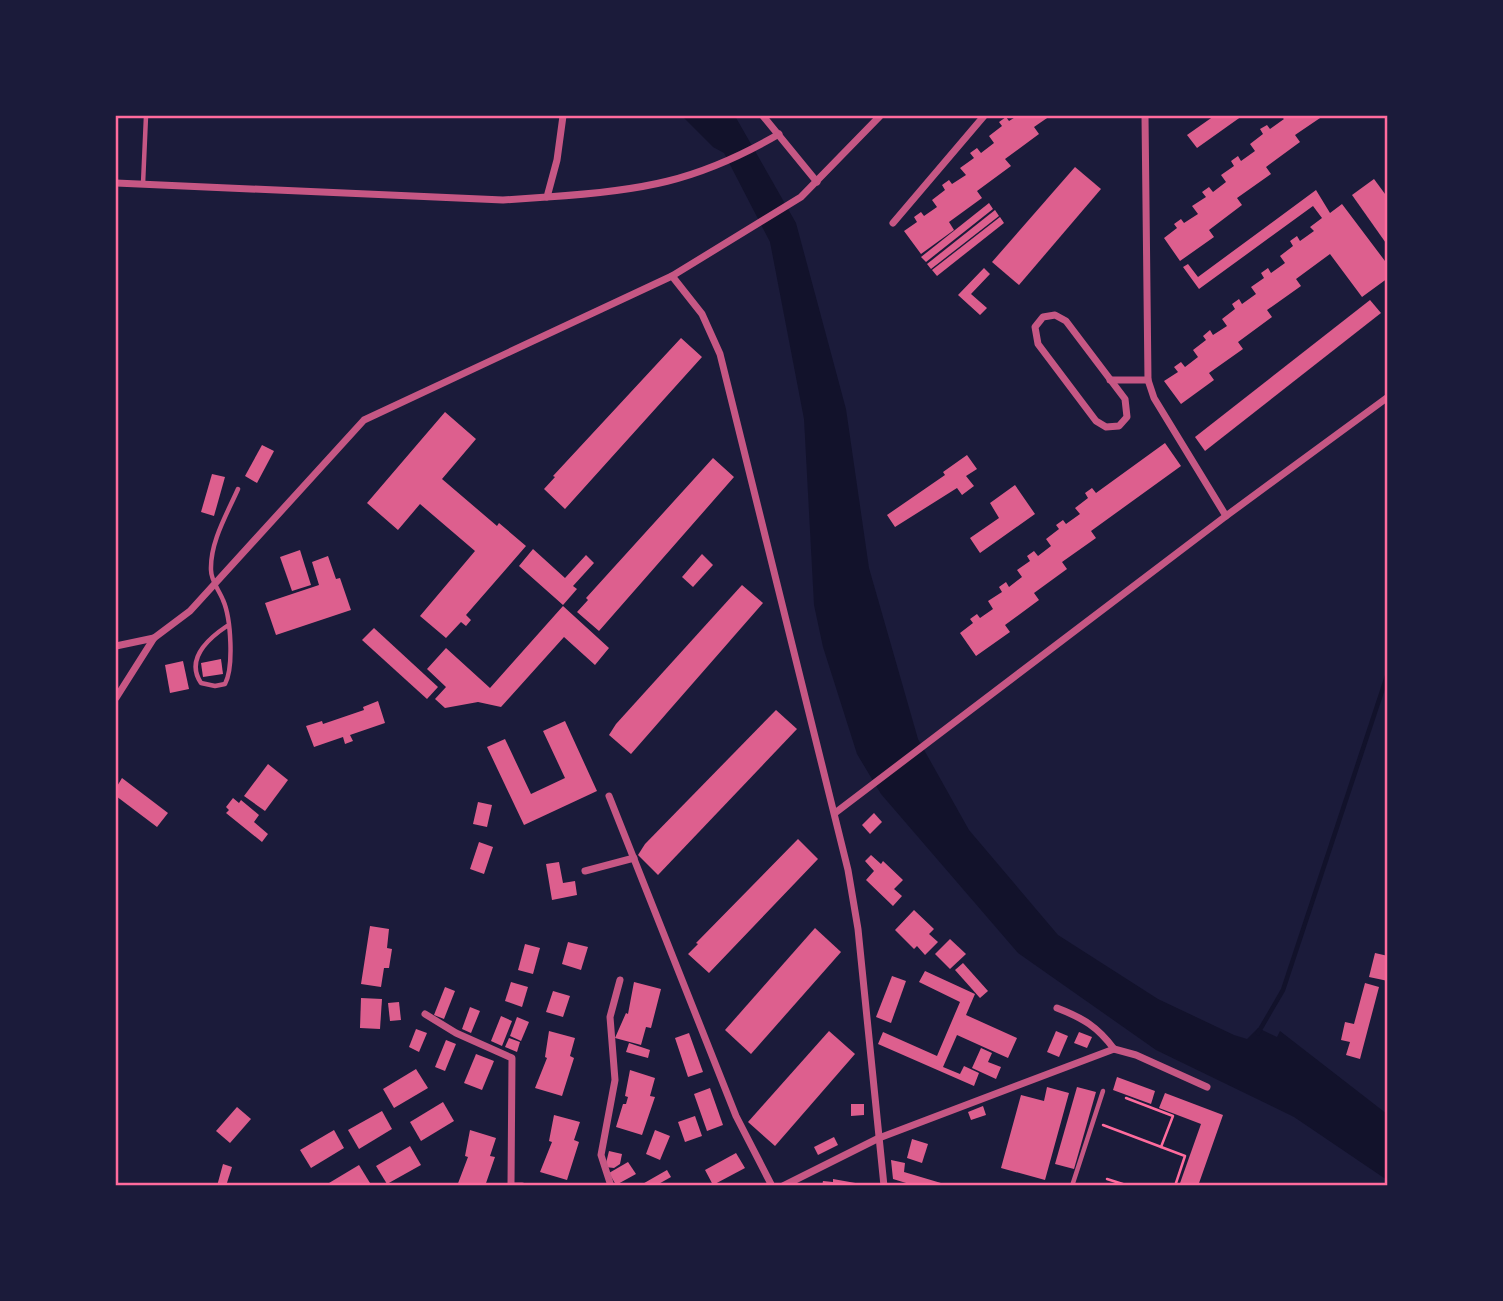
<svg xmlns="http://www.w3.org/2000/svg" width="1503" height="1301" viewBox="0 0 1503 1301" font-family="Montserrat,sans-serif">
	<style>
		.water { fill: #12122b }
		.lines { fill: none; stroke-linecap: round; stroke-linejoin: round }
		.stream { stroke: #12122b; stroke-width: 4.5 }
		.building { fill: #dd5f8e }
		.path { stroke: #ff6b9d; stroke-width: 2.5 }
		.service { stroke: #c65784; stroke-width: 4.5 }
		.minor { stroke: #c65784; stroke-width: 7 }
		.neatline { fill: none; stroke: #ff6b9d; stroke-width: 2.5 }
	</style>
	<rect width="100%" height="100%" fill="#1b1b3a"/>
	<polygon class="water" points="682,116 735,116 796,223 846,409 869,568 918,739 969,830 1058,935 1158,999 1234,1035 1247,1039 1258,1028 1277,1037 1280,1031 1387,1114 1387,1180 1294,1117 1156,1050 1018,953 881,794 857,754 823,647 814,605 804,419 770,242 724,153 713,147"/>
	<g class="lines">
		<polyline class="stream" points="1258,1033 1283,990 1388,673"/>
	</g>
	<g class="building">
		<polygon points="1017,116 1050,116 1034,127 1039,134 1005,159 1011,166 977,191 982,198 949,222 954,230 921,254 904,231 917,222 914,217 921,212 924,216 937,207 932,200 945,190 942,185 949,180 952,184 966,175 960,168 974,158 970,153 977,148 981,153 994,143 989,136 1002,126 999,122 1006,117 1009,121"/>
		<polygon points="1214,116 1242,116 1197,148 1187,135"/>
		<polygon points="1281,116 1323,116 1295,135 1300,142 1266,167 1271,174 1237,198 1242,205 1209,230 1214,237 1180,261 1164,238 1177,228 1174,224 1181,219 1184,223 1198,214 1192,206 1206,197 1202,192 1209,187 1213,192 1226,182 1221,175 1234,166 1231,161 1238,156 1241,161 1255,151 1250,144 1263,134 1260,129 1267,125 1270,129 1284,119"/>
		<polygon points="1075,167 1101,189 1019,285 992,262"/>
		<polygon points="1374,179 1388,198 1388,246 1352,195"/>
		<polygon points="1316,190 1330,213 1342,204 1388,265 1388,278 1362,297 1330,254 1296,279 1301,286 1267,310 1272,317 1238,342 1243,349 1209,373 1214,380 1181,404 1164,381 1178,372 1174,367 1181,362 1185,367 1198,357 1193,350 1206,340 1203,336 1210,330 1213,335 1227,326 1222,319 1235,309 1232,304 1239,299 1242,304 1256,294 1251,287 1264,278 1261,273 1268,268 1271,273 1285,263 1280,256 1293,246 1290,241 1297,236 1300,241 1314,231 1310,227 1322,218 1313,206 1199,289 1183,267 1188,264 1198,277"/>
		<polygon points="989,203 993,209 926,262 921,257"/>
		<polygon points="995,210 999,216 931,269 927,264"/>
		<polygon points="1000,217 1004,223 937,276 932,270"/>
		<polygon points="984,268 990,274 971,294 987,308 980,315 958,295"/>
		<polygon points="1370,300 1381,313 1205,451 1195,437"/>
		<polygon points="681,338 702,357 565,509 544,489 555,477 553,476"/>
		<polygon points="445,412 476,439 442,479 497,526 499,523 526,546 466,615 471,620 466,626 461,622 446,638 420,616 475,551 420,504 398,530 367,503"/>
		<polygon points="1165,443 1181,466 1091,531 1096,538 1062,562 1067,569 1034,593 1039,600 1005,625 1010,632 976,656 960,633 973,623 970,619 977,614 980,618 993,609 988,601 1002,592 999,587 1006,582 1009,587 1022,577 1017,570 1030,561 1027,556 1034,551 1038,556 1051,546 1046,539 1059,529 1056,525 1063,520 1066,524 1080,514 1075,508 1088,498 1085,493 1092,488 1096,493"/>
		<polygon points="262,445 274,451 257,483 245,476"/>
		<polygon points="967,455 977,469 966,476 974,486 962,495 957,488 895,527 887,515 945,475 943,472"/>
		<polygon points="713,458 734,477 599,631 577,612 588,600 586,598"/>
		<polygon points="212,474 225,477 214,516 201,512"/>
		<polygon points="1015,485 1035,514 980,553 970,538 999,518 990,503"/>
		<polygon points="533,549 565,578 586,555 594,563 573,586 577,589 563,605 519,566"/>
		<polygon points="300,550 311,585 292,591 280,557"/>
		<polygon points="702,554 713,565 693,587 682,577"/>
		<polygon points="328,556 336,579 340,578 351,610 276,635 265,603 319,585 312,562"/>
		<polygon points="742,585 763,603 631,754 609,735 616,724"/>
		<polygon points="563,606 609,648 595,665 564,637 501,707 478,702 445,708 435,699 446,687 427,669 446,648 490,688"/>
		<polygon points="374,628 438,687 427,699 362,640"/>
		<polygon points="221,659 223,674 203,677 201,663"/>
		<polygon points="183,661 189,689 170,693 165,665"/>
		<polygon points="378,701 385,723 350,735 353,741 345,744 343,737 314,747 306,726 322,721 323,724 364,710 363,707"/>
		<polygon points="776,710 797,729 658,875 638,855 645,844"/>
		<polygon points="565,721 597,791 524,825 487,747 505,739 531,794 565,778 543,731"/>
		<polygon points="268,764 288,780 265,811 244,796"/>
		<polygon points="122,778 168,813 157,827 116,796 116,788"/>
		<polygon points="233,798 239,803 241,800 259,815 254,822 268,834 262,842 226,813 229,810 226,807"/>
		<polygon points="478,802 492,805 487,827 473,824"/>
		<polygon points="874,813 882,822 870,834 862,825"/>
		<polygon points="798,839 818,859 709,973 688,954 698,944 696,943"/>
		<polygon points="479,842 493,847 484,874 470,869"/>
		<polygon points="871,855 881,864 883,861 903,880 894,889 902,896 893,906 866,880 874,871 865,861"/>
		<polygon points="559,862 563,883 575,881 577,895 552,900 546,864"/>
		<polygon points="914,910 934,929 929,934 938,942 925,955 917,946 914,949 895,930"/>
		<polygon points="370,926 389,929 387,948 392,949 389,968 384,968 381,987 361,984"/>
		<polygon points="815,928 841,952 751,1054 725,1030"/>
		<polygon points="950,939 966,954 950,969 935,954"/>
		<polygon points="568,942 588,947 581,970 562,964"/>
		<polygon points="525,944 540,948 533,974 518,970"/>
		<polygon points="1375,953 1388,956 1388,981 1369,977"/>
		<polygon points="963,963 988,991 980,998 955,970"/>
		<polygon points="925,971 975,994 966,1015 1017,1038 1008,1058 957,1035 943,1067 960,1074 964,1066 979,1073 974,1086 878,1044 883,1032 937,1056 960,1002 919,982"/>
		<polygon points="892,976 906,981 891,1023 876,1017"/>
		<polygon points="511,982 528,987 522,1007 505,1001"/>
		<polygon points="634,982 661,989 651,1028 646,1027 641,1045 615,1038 626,1013 628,1014"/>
		<polygon points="1365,983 1379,987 1360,1059 1346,1055 1350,1042 1341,1040 1345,1022 1354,1024"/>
		<polygon points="445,987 455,991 444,1019 434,1015"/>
		<polygon points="553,991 570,996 563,1017 546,1012"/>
		<polygon points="361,998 382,999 380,1029 360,1028"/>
		<polygon points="399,1002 401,1020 390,1021 388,1003"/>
		<polygon points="470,1007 480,1011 471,1033 462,1029"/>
		<polygon points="501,1016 512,1021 502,1046 491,1041"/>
		<polygon points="517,1017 529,1022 521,1041 510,1036"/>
		<polygon points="416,1029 427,1033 419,1052 409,1047"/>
		<polygon points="549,1031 575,1038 570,1056 574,1058 562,1096 535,1088 547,1058 545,1057"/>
		<polygon points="829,1031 855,1054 775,1146 748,1122"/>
		<polygon points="1056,1031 1068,1036 1059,1057 1047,1052"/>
		<polygon points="1079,1032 1092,1037 1087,1048 1074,1043"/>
		<polygon points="689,1033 703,1072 688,1077 675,1038"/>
		<polygon points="509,1038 520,1042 517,1052 505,1047"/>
		<polygon points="446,1040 456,1044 445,1071 435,1067"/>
		<polygon points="629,1043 650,1050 648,1058 626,1052"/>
		<polygon points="981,1048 992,1053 988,1062 1001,1067 996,1079 972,1068"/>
		<polygon points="476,1054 494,1061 482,1090 464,1083"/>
		<polygon points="416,1069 428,1088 394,1108 383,1089"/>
		<polygon points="630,1070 655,1078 650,1096 655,1097 642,1135 616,1127 623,1104 626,1104 628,1097 625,1096"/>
		<polygon points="1117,1077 1155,1091 1151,1104 1113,1090"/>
		<polygon points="1047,1087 1069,1093 1045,1180 1001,1168 1021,1095 1044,1101"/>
		<polygon points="1077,1087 1096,1092 1074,1169 1055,1164"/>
		<polygon points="710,1088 723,1125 707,1131 694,1094"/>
		<polygon points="1165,1093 1223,1115 1198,1186 1179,1186 1201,1124 1159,1108"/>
		<polygon points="443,1102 454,1121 421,1141 410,1122"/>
		<polygon points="851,1104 864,1104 864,1115 851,1116"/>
		<polygon points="983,1106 986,1115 971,1120 968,1112"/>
		<polygon points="237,1107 251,1119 230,1143 216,1131"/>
		<polygon points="382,1111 392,1129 359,1149 348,1130"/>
		<polygon points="554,1115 580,1122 574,1140 579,1142 567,1180 540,1172 552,1142 549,1141"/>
		<polygon points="695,1116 702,1136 685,1142 678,1122"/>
		<polygon points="334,1130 344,1148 311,1168 300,1150"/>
		<polygon points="470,1130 496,1138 490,1156 495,1157 485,1186 457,1186 468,1157 465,1156"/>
		<polygon points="655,1130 670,1136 660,1160 646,1154"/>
		<polygon points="834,1137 838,1145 818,1155 814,1147"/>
		<polygon points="912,1139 928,1144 922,1163 907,1158"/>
		<polygon points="410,1146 421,1165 387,1184 376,1166"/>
		<polygon points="609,1151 622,1154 620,1164 614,1168 605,1167"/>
		<polygon points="736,1153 745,1168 713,1185 705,1170"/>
		<polygon points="891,1160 905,1163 904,1172 951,1186 916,1186 893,1179"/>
		<polygon points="628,1162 636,1174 616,1185 609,1173"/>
		<polygon points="223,1164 232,1167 226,1186 217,1186"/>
		<polygon points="359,1165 370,1183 324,1186"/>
		<polygon points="667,1170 671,1177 655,1186 639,1186"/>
		<polygon points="833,1179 861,1184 861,1186 822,1186 823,1181 833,1182"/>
	</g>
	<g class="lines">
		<g class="path">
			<polyline points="1126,1098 1173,1116 1161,1147"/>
			<polyline points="1103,1125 1185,1156 1175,1186"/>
			<polyline points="1107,1179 1129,1186"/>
		</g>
		<g class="service">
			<polyline points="143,184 146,116"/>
			<path d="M227 626C209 638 185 659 201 683L215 686 225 684C234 667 231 618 223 600 219 590 211 581 211 570 210 542 227 514 238 489"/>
			<polyline points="1072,1186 1103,1091"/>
		</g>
		<g class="minor">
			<polyline points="763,116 817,182"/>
			<polyline points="1145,116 1148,380 1154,398 1226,516"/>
			<polyline points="116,183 503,200 547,197 557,160 563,116"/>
			<path d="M547 197C640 191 697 182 779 134"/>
			<polyline points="893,223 984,116"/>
			<polyline points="672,276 801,197 880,116"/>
			<polygon points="1055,315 1066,321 1125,399 1127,417 1119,426 1106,427 1096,421 1038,344 1035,327 1043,317"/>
			<polyline points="1110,380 1148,380"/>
			<polyline points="116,646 154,638 190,611 364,420 672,276 702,314 720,354 848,870 858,929 884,1186"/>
			<polyline points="116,698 154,638"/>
			<polyline points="609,796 736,1116 772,1186"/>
			<polyline points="835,813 1226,516 1388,397"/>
			<polyline points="585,871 634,858"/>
			<path d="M1057 1008C1083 1018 1098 1027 1114 1049"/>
			<polyline points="425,1014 456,1033 512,1058 511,1184"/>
			<polyline points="511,1186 522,1186"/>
			<polyline points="611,1186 601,1155 615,1080 610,1017 620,980"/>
			<polyline points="783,1186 879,1138 1114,1049 1136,1055 1207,1087"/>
		</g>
	</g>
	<rect width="1503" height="1301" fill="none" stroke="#1b1b3a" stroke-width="234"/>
	<rect x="117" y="117" width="1269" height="1067" class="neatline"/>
</svg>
